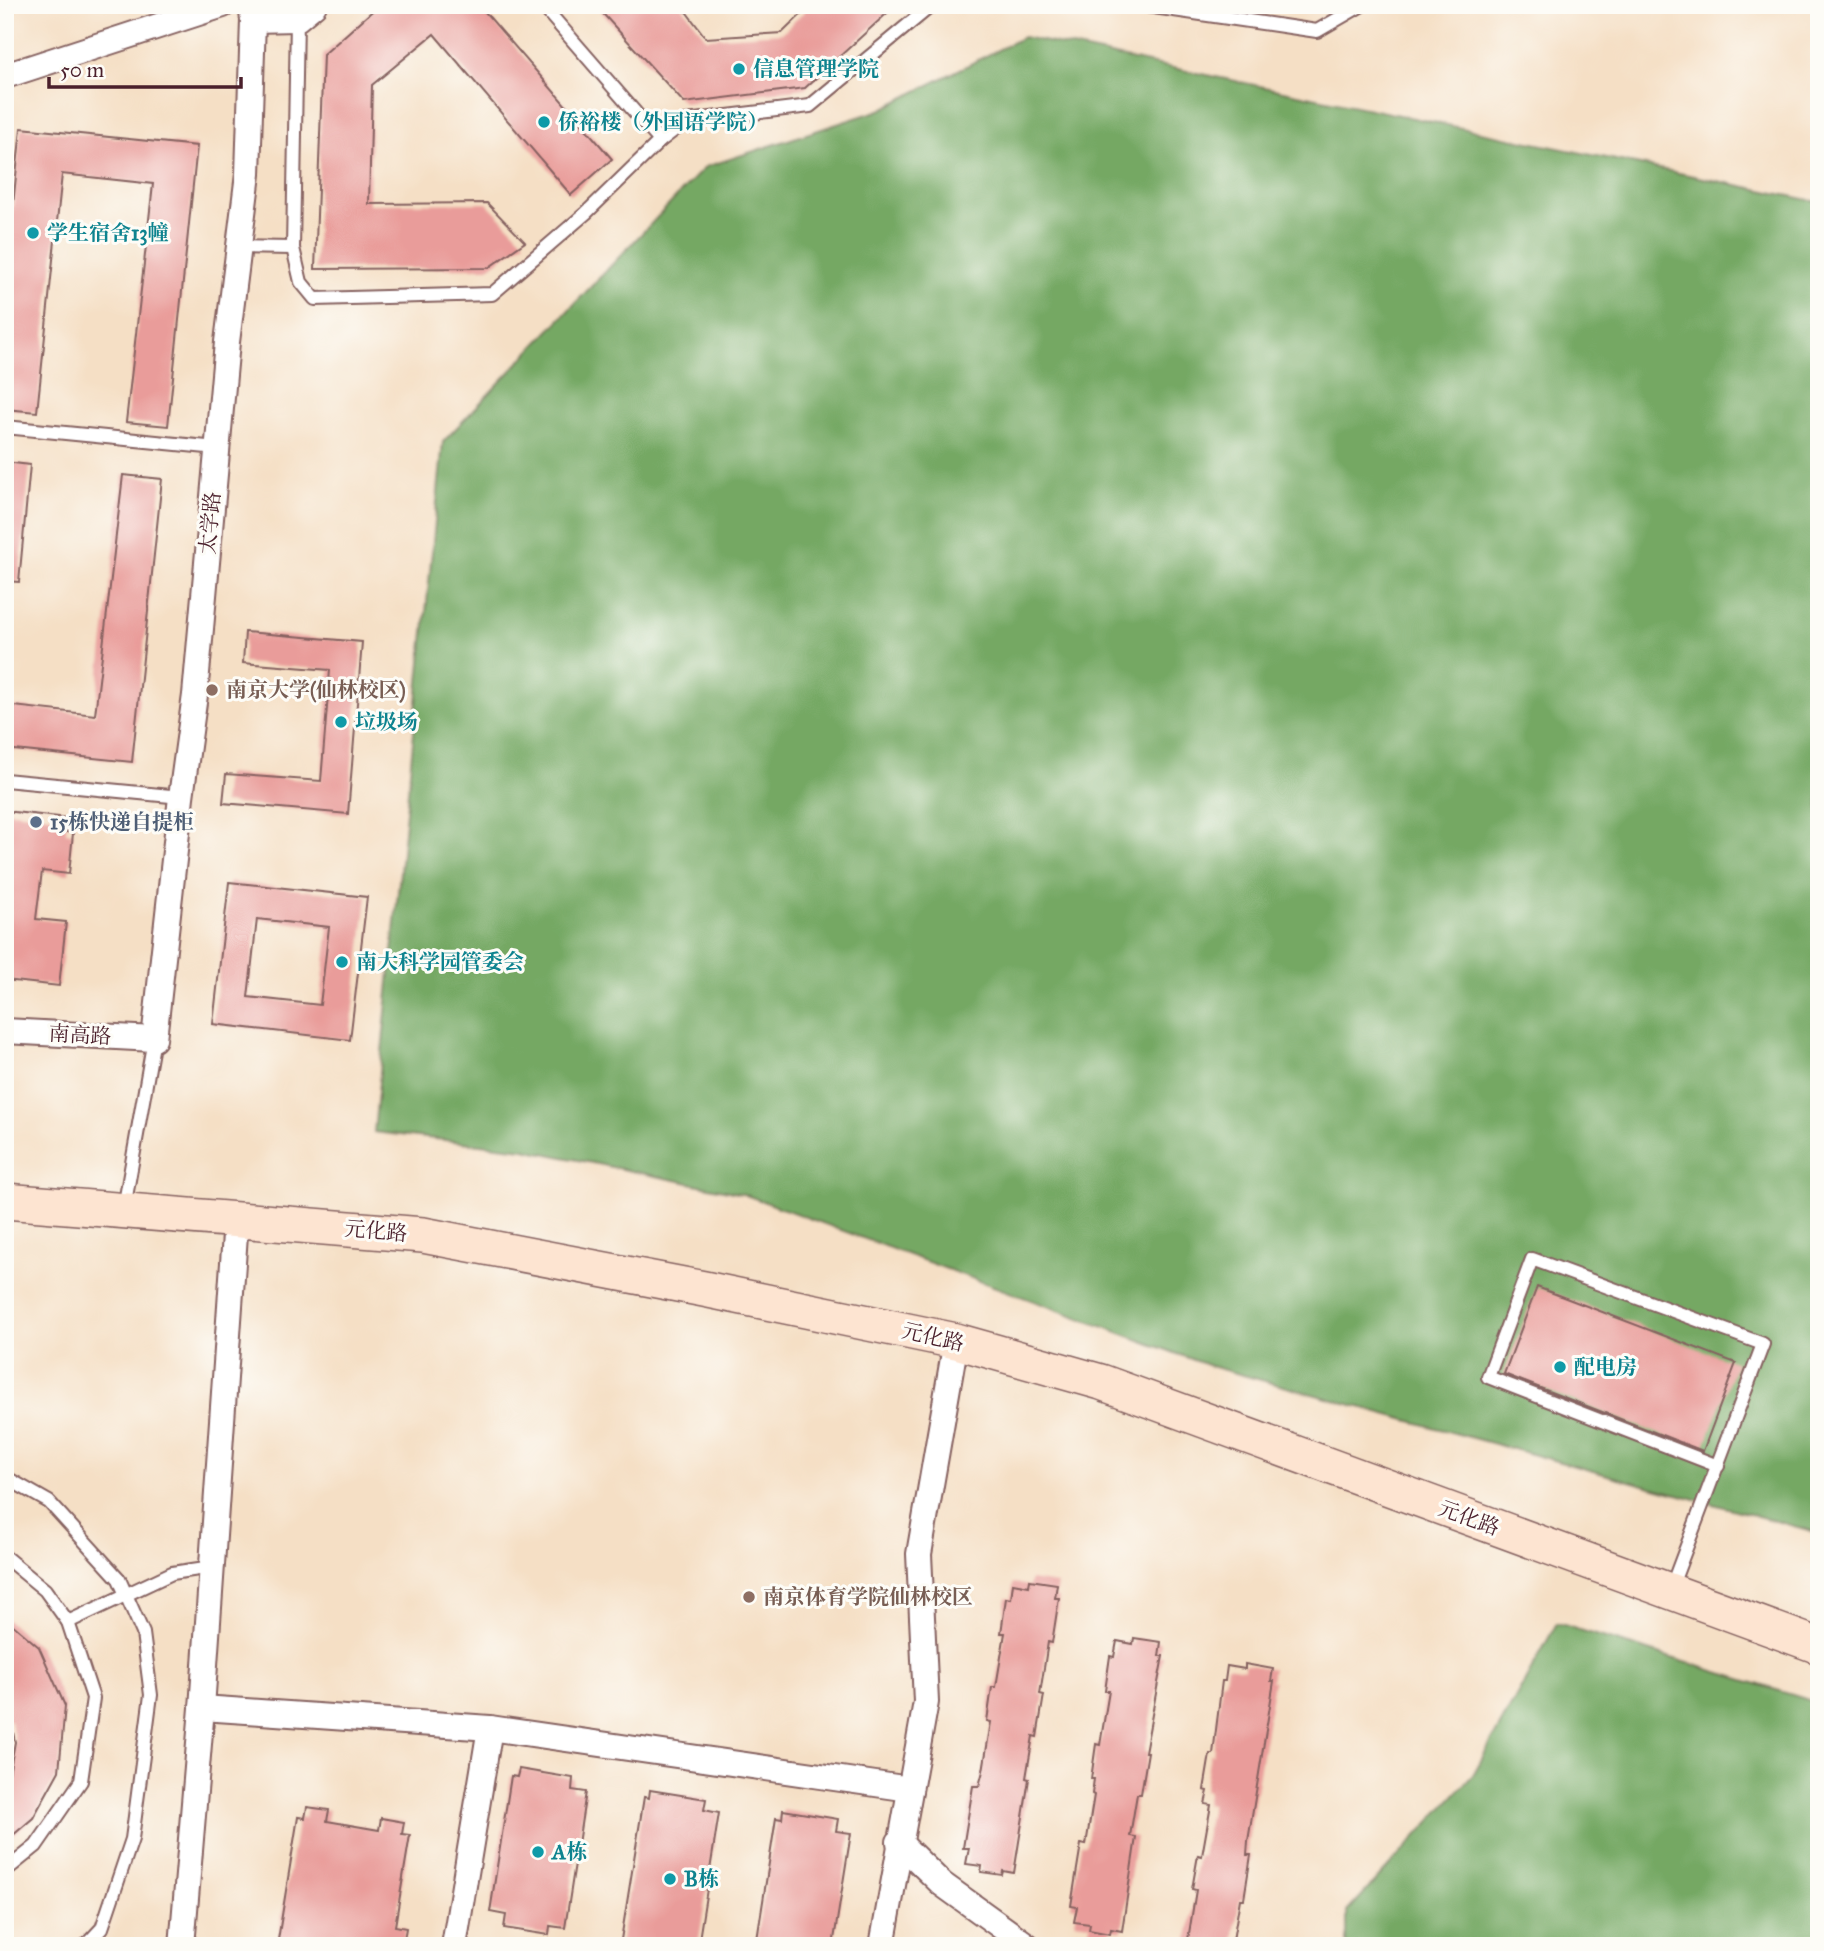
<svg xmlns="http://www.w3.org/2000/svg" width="1824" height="1951" viewBox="0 0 1824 1951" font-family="'IM FELL Great Primer','Noto Serif SC',serif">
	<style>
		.forest { fill: #75a863; stroke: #606447; stroke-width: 2 }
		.building { fill: #e99c9a; fill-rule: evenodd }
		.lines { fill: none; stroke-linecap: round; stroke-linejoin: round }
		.lane-casing { stroke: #866261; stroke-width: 16 }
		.street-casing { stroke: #866261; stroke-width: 28 }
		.secondary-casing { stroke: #866261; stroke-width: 38 }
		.lane { stroke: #fff; stroke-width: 12 }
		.street { stroke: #fff; stroke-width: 24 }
		.secondary { stroke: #fde4d1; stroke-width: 35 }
		.culture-dot { fill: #0f9aa8; stroke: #fdfcf7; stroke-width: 2.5 }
		.education-dot { fill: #8d6e63; stroke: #fdfcf7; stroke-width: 2.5 }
		.service-dot { fill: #5c6f8a; stroke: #fdfcf7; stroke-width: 2.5 }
		.labels { text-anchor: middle; stroke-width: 6; stroke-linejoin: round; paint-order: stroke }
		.culture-label { font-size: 21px; font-weight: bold; fill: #0d838f; stroke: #fdfcf7; text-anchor: start }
		.street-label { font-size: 21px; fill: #4a1f2b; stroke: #fdfcf7 }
		.education-label { font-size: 21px; font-weight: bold; fill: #785e54; stroke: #fdfcf7; text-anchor: start }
		.service-label { font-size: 21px; font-weight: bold; fill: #4e5e75; stroke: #fdfcf7; text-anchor: start }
	</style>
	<rect width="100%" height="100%" fill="#fdfcf7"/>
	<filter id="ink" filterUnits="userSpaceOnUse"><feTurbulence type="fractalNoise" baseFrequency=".0143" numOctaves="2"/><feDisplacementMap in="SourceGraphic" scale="14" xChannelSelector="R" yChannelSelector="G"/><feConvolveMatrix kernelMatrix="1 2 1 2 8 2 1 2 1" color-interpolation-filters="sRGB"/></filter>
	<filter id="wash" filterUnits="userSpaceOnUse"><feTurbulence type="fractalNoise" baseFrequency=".00686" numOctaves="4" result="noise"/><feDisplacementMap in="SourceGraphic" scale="28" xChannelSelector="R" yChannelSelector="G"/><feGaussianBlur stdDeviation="1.57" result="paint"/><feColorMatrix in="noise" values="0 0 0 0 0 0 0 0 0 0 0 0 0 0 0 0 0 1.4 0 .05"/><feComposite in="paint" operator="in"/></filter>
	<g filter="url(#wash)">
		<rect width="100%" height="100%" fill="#f5dfc5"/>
		<g class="forest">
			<polygon points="1023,37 1819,202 1819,1533 1210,1366 743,1194 524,1149 374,1132 443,442 705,167 880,110"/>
			<polygon points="1557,1623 1819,1703 1819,1946 1347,1946 1347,1912 1473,1775"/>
		</g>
		<g id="blocks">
			<g class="building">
				<polygon points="379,5 479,5 612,159 571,195 434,34 372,85 369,204 487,203 525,242 488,268 315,269 323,55"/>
				<polygon points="595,5 681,5 706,38 782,33 811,5 896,5 805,88 684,103"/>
				<polygon points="21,128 197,146 168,426 126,422 153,184 62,174 37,412 5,409 5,282"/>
				<polygon points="5,462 30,465 19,582 5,581"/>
				<polygon points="123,475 162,479 132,762 5,749 5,705 95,715"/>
				<polygon points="245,632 362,642 348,814 223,803 226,774 321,781 330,670 243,663"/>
				<polygon points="5,811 67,818 66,832 73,833 69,874 42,871 36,919 66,922 59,986 5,980"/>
				<path d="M229 882 367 897 350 1040 213 1024ZM257 919 329 927 320 1005 248 997Z"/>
				<polygon points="1537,1287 1736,1363 1703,1451 1504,1374"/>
				<polygon points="1030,1580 1057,1584 1055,1598 1059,1598 1052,1643 1048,1642 1040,1694 1044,1695 1037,1737 1033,1736 1026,1778 1029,1779 1014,1873 1003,1871 1002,1875 981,1872 982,1866 966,1864 969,1848 963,1848 973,1786 979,1786 983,1771 991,1722 987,1721 992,1687 996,1687 1005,1633 1001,1633 1006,1598 1011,1599 1013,1583 1029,1586"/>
				<polygon points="5,1618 39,1647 65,1706 59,1771 33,1818 5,1842 5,1777 9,1774 15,1742 11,1722 5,1716"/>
				<polygon points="1134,1638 1161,1642 1159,1656 1163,1656 1145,1752 1148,1752 1141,1794 1137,1794 1130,1836 1136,1837 1122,1931 1111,1929 1110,1934 1089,1930 1090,1924 1074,1922 1077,1907 1071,1906 1081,1844 1086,1845 1094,1795 1092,1794 1094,1779 1091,1779 1096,1744 1100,1745 1109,1691 1105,1691 1110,1656 1114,1657 1117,1641 1133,1644"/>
				<polygon points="1245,1664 1273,1669 1271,1681 1274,1681 1248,1841 1247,1855 1251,1855 1244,1899 1240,1899 1232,1946 1187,1946 1196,1890 1192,1889 1198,1855 1202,1856 1211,1805 1205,1804 1208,1791 1204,1790 1210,1754 1213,1754 1222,1681 1225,1681 1227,1666 1245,1669"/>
				<polygon points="519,1769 573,1778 572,1790 586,1792 565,1928 550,1926 549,1935 504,1928 506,1915 490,1912 511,1776 517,1777"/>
				<polygon points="650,1790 706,1799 704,1810 719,1813 698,1946 620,1946 644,1797 649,1798"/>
				<polygon points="307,1807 329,1810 327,1821 379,1830 381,1818 404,1822 402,1834 410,1835 395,1926 406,1928 403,1946 277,1946 298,1817 305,1818"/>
				<polygon points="783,1810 838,1819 836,1831 851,1833 833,1946 756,1946 776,1818 782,1819"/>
			</g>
		</g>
	</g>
	<g filter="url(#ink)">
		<use href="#blocks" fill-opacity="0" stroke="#866261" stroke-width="2"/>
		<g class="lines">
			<g class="lane-casing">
				<g id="lane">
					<polyline points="1140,5 1317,31 1362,5"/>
					<polyline points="660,141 686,121 810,106 932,5"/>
					<polyline points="239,247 293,248 297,19"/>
					<polyline points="293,248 301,282 315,299 492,294 586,213 660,141 542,5"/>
					<polyline points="5,427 217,448"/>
					<polyline points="5,780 181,797"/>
					<polyline points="124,1208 154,1039"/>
					<polyline points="5,1477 49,1502 119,1579 143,1633 151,1695 132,1839 102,1928 85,1946"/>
					<polyline points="5,1557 45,1590 68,1622 93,1698 81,1781 36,1846 5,1871"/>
					<polyline points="1671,1588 1763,1344 1532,1259 1488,1377 1718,1466"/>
					<polyline points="68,1622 172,1573 212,1567"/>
				</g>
			</g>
			<g class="street-casing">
				<g id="street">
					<polyline points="253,20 297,19 314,5"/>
					<polyline points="5,76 223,5"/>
					<polyline points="5,1031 154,1039 181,797 195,695 227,342 248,174 253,20 251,5"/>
					<polyline points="202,1708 490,1728 910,1789"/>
					<polyline points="899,1842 942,1884 1028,1946"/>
					<polyline points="182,1946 202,1708 236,1220"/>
					<polyline points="454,1946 490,1728"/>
					<polyline points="882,1946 926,1702 919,1554 956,1341"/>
				</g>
			</g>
			<g class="secondary-casing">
				<polyline id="secondary" points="5,1201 423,1235 704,1289 956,1341 1101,1382 1819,1646"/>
			</g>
			<use href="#lane" class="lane"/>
			<use href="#street" class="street"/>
			<use href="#secondary" class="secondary"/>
		</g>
	</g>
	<g class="culture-dot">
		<circle cx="739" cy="69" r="7"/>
		<circle cx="544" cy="122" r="7"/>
		<circle cx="33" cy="233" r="7"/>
		<circle cx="341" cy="722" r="7"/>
		<circle cx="342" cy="962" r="7"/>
		<circle cx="1560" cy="1367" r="7"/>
		<circle cx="538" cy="1852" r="7"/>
		<circle cx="670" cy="1879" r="7"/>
	</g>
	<g class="education-dot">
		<circle cx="212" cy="690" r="7"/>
		<circle cx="749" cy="1597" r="7"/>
	</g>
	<circle class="service-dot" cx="36" cy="822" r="7"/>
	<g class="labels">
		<g class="culture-label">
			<text x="753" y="76">信息管理学院</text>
			<text x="558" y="129">侨裕楼（外国语学院）</text>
			<text x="47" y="240">学生宿舍13幢</text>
			<text x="355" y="729">垃圾场</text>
			<text x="356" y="969">南大科学园管委会</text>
			<text x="1574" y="1374">配电房</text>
			<text x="552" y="1859">A栋</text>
			<text x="684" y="1886">B栋</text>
		</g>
		<g class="street-label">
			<text transform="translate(210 523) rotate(-85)" y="7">太学路</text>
			<text transform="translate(80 1035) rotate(3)" y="7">南高路</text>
			<text transform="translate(376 1231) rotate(5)" y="7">元化路</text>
			<text transform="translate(933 1337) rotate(13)" y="7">元化路</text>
			<text transform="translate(1469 1518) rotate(20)" y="7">元化路</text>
		</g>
		<g class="education-label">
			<text x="226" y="697">南京大学(仙林校区)</text>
			<text x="763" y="1604">南京体育学院仙林校区</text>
		</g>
		<g class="service-label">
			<text x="50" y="829">15栋快递自提柜</text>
		</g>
	</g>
	<rect width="1824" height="1951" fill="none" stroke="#fdfcf7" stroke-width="28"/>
	<path d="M49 77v10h192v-10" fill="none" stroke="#4a1f2b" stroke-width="3.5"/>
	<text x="60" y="77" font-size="21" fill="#4a1f2b" stroke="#fdfcf7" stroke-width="5" paint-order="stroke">50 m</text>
</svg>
